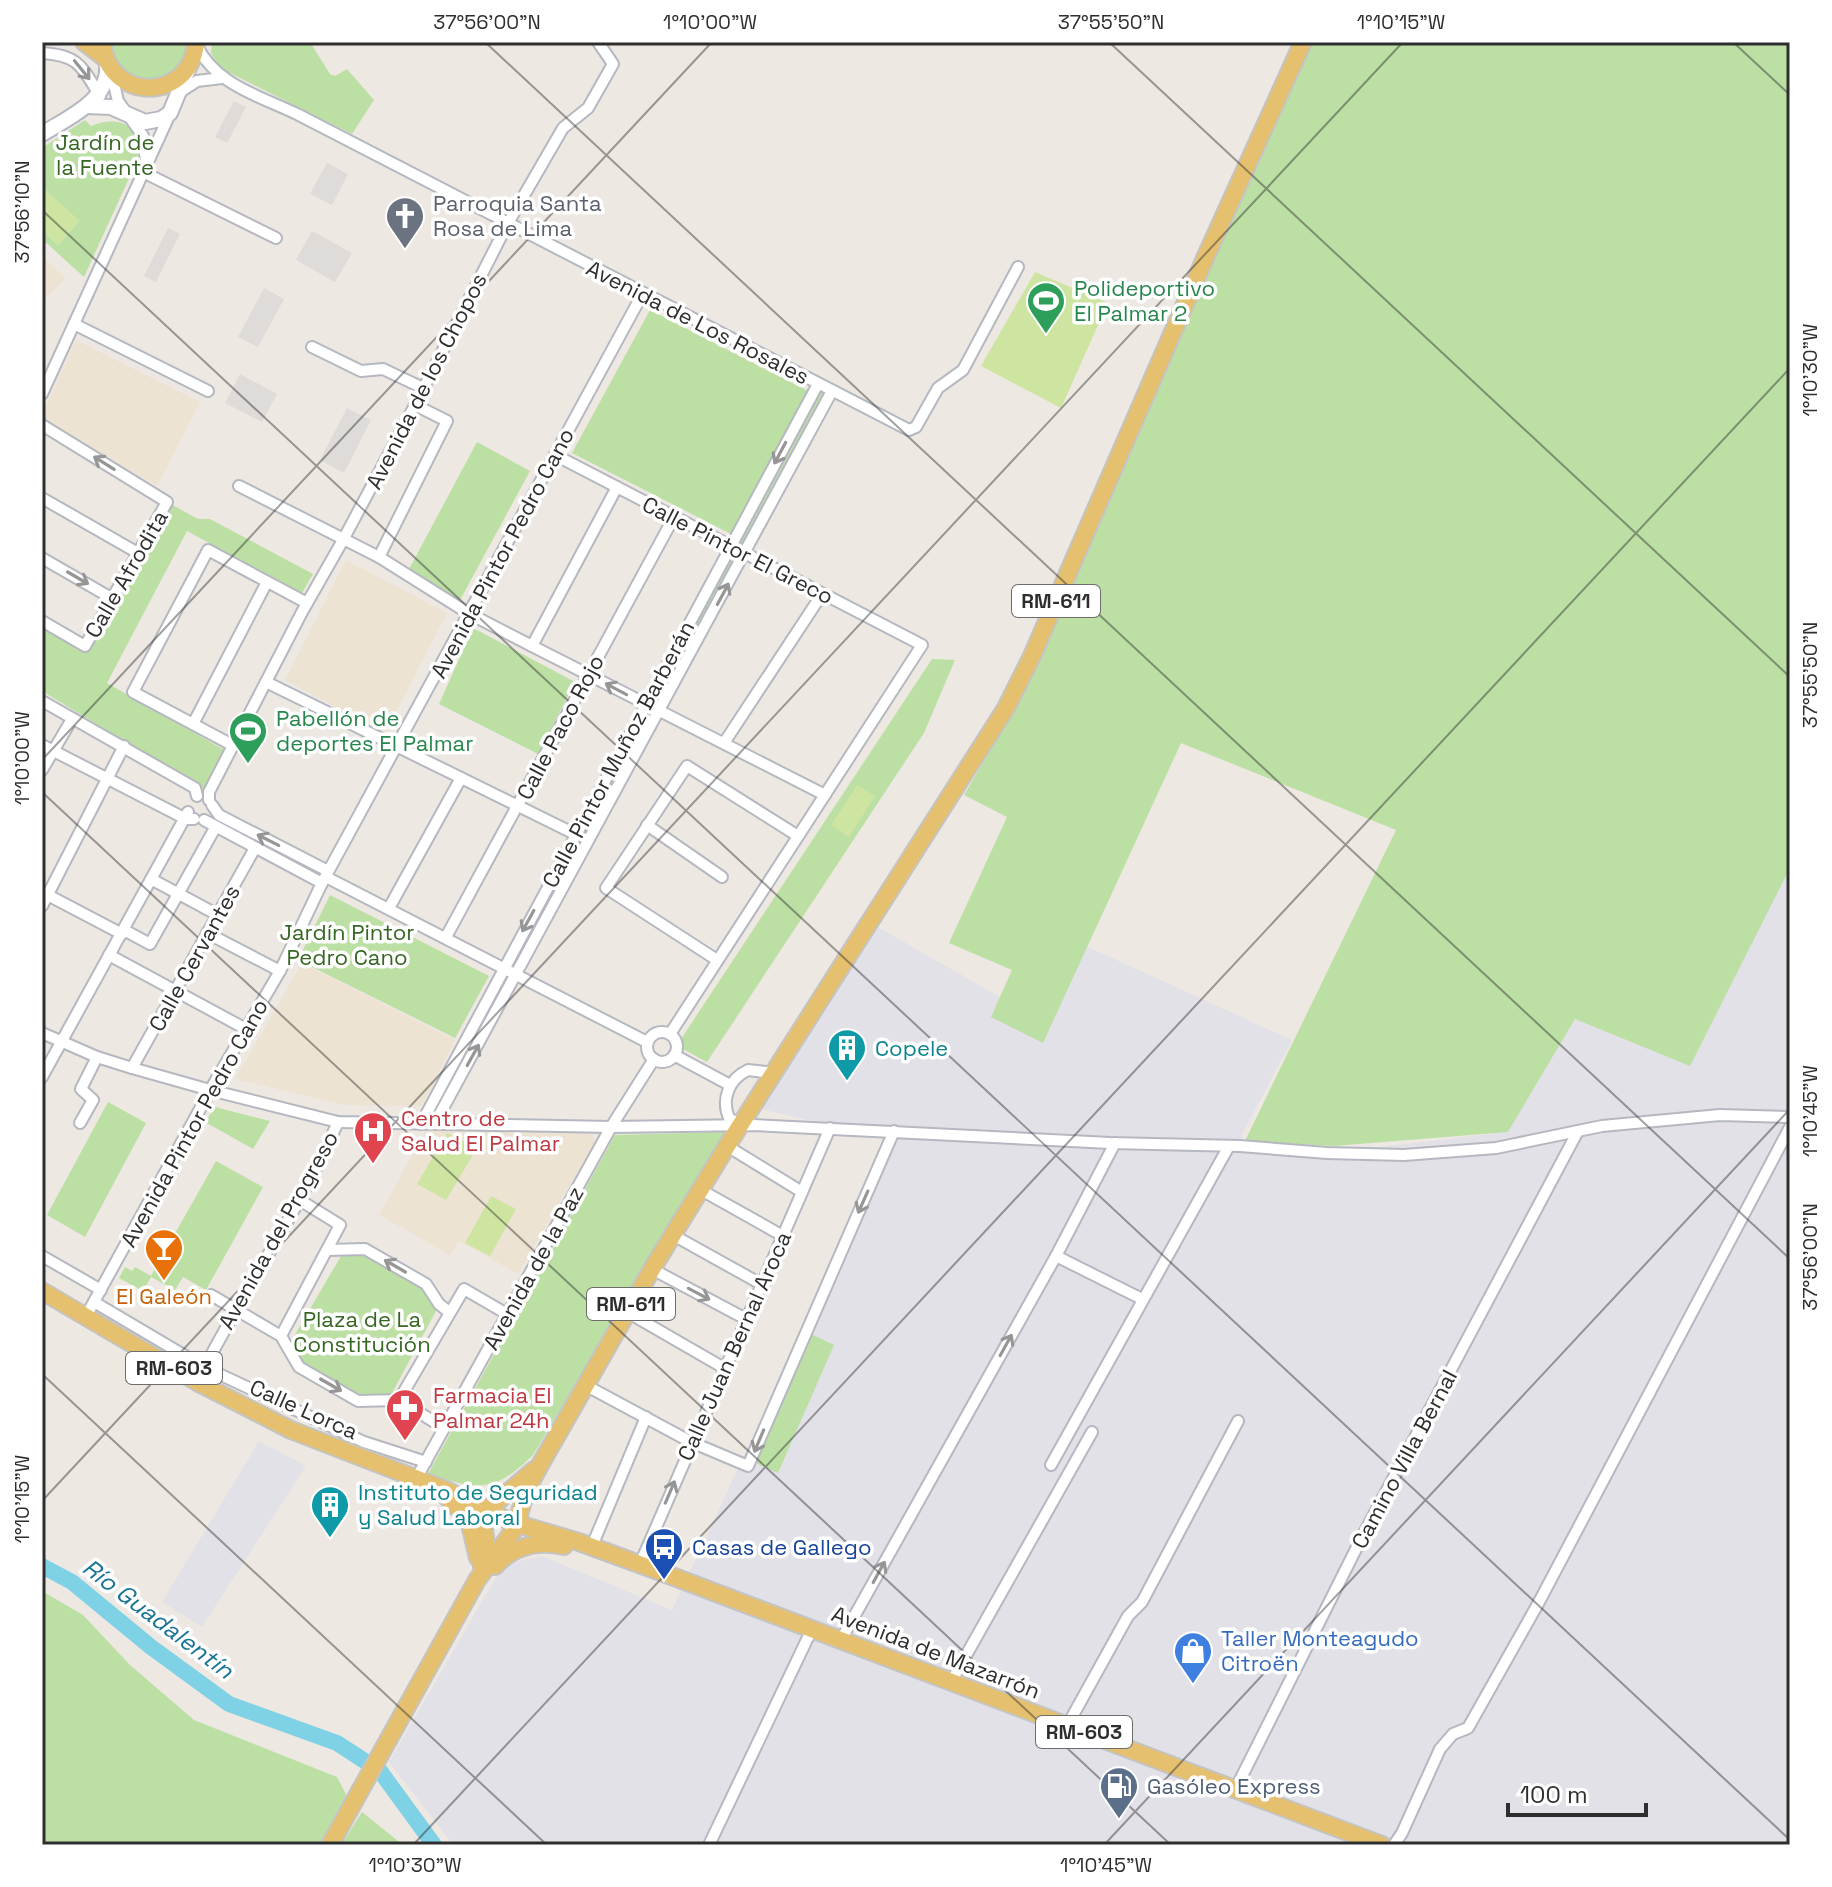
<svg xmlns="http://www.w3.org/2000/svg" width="1832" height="1887" viewBox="0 0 1832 1887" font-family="'Space Grotesk',sans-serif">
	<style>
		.industrial { fill: #e2e1e7 }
		.education { fill: #ede3d3 }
		.green { fill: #bcdfa4 }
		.pitch { fill: #cde5a1 }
		.plaza { fill: #dedbd8 }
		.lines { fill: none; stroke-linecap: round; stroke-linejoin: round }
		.river { stroke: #7fd2e5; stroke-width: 16 }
		.street-casing { stroke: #b5b8c0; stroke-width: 14 }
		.secondary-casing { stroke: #b5b8c0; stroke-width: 18 }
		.primary-casing { stroke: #c4c4c4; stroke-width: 20 }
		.street { stroke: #fff; stroke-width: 10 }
		.secondary { stroke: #fff; stroke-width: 14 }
		.primary { stroke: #e5c16f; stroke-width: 16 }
		.oneway { stroke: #969696 }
		.ticks { fill: none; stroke: #2e2e2e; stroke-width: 2; stroke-opacity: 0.45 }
		.labels { text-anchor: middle; stroke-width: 7; stroke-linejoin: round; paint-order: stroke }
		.shield { fill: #fff; stroke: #6d6d6d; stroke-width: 2 }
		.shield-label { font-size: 20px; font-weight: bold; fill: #2e2e2e }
		.park-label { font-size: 22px; fill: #356622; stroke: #fff }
		.worship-label { font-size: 22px; fill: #5b616d; stroke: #fff; text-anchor: start }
		.leisure-label { font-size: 22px; fill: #27864d; stroke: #fff; text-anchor: start }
		.street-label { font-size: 22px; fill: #2e2e2e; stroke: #fff }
		.culture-label { font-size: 22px; fill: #0d838f; stroke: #fff; text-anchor: start }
		.health-label { font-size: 22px; fill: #be3a42; stroke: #fff; text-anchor: start }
		.food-label { font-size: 22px; fill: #c56008; stroke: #fff }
		.transit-label { font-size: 22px; fill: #164399; stroke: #fff; text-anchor: start }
		.shop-label { font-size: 22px; fill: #366cbe; stroke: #fff; text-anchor: start }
		.service-label { font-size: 22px; fill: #4e5e75; stroke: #fff; text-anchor: start }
		.water-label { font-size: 24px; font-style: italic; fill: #1a7495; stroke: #fff }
		.neatline { fill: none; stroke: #2e2e2e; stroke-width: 3 }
		.ticks-label { font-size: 20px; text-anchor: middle; fill: #2e2e2e }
	</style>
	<rect width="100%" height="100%" fill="#eee8e2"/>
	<g class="industrial">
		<polygon points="1790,868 1790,1845 453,1845 389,1762 503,1565 542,1556 672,1610 891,1140 744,1105 860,917 1035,1017 1075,941 1292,1040 1242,1135 1241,1146 1327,1153 1508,1132 1575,1019 1690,1065"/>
		<polygon points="259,1441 306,1466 202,1627 162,1602"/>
	</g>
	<g class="education">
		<polygon points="42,256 65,278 42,302"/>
		<polygon points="76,340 200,402 157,486 42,420 42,415"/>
		<polygon points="346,560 447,613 385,733 285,680"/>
		<polygon points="302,963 455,1040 422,1106 345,1105 235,1079"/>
		<polygon points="427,1128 589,1129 595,1142 518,1274 459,1241 450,1255 379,1215"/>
	</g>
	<g class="green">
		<path d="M109 42H189C182 78 145 96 118 66 113 61 111 49 109 42Z"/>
		<polygon points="212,42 310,42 330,74 335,76 347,69 374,100 352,134 220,68 211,53"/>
		<polygon points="1304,42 1790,42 1790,868 1690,1066 1575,1019 1508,1132 1334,1146 1245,1141 1396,830 1181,743 1043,1043 991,1017 1012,970 949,943 1007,817 964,795 1020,700"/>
		<path d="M85 120 91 126C123 113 145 129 136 163L84 277 42 239V230L58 245 79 221 42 187V148Z"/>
		<polygon points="650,310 808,391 731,534 572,453"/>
		<polygon points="819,389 827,393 742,548 737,545"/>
		<polygon points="477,442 530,471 459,602 407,573"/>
		<polygon points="169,503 198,519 210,519 313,574 302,593 187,531 107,683 226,751 205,790 42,691 42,625 84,650"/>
		<polygon points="731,554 738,557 656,706 650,703"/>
		<polygon points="473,628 575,682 538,754 439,704"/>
		<polygon points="932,659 955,660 924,733 707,1062 683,1049 681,1039"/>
		<polygon points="645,711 652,715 513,970 508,968"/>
		<polygon points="330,895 489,976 455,1038 298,960"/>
		<polygon points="108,1102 146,1123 85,1237 47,1215"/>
		<polygon points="215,1107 270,1121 253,1149 205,1122"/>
		<path d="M727 1132 533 1455C493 1494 478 1490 428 1474L615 1135Z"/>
		<polygon points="216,1161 263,1187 206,1290 183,1277 175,1290 151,1277 143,1291 119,1278 125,1267 132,1271 135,1267 151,1276"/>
		<polygon points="366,1253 423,1286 437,1309 391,1395 359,1397 301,1364 290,1343 341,1256"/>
		<polygon points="811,1334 834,1345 778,1473 753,1462"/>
		<polygon points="42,1591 83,1615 130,1665 194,1720 337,1777 349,1800 320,1845 42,1845"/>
		<polygon points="362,1812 403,1845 341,1845"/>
	</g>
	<g class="pitch">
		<polygon points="42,187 79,221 58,245 42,230"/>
		<polygon points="1035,272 1108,303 1061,408 981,366"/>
		<polygon points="857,785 875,796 849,837 831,825"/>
		<polygon points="447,1133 477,1148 446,1200 417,1184"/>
		<polygon points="491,1196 516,1209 490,1256 465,1243"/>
	</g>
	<g class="plaza">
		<polygon points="234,101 246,107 227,143 215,137"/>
		<polygon points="327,163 348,174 332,205 310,194"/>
		<polygon points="168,228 180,234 156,282 144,276"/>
		<polygon points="312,231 352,253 335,282 296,260"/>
		<polygon points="264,288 284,299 258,347 238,337"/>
		<polygon points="240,374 277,394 262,422 225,403"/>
		<polygon points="347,408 371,420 344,473 320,460"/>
	</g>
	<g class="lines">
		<polyline class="river" points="42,1566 72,1582 151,1647 229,1704 337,1743 380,1771 434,1845"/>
		<g class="street-casing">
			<g id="street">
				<path d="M196 44C215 85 260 96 299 115L909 430 916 427 938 388 963 370 1018 267"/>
				<path d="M42 53C79 55 82 67 100 96"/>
				<polyline points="111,72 118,101 143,136 146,162"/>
				<polyline points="180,92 197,81 222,78"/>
				<polyline points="143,172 276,238"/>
				<polyline points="74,324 208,391"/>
				<polyline points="312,347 361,371 383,369 423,388"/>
				<polyline points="42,394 169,116"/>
				<polyline points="42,425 167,502 85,646 42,621"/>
				<polyline points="555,455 922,645 670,1034"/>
				<polyline points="239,486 379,557 468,613 532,646 825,795"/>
				<polyline points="42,498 138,553"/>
				<polyline points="379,557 447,421 415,405"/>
				<polyline points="42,558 113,599"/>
				<polyline points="532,646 617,487"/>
				<polyline points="266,682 575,834"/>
				<polyline points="42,701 195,788 197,796"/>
				<polyline points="193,724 267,582"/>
				<polyline points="724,743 822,594"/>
				<polyline points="42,745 186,819 194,819"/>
				<polyline points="234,746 133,692 208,550 307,603"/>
				<polyline points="42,770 72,719"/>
				<polyline points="209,800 209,792 302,612 343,540 415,405 508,223 563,128 588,108 613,64 598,42"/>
				<polyline points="212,805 219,815 328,871"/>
				<polyline points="204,820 322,883"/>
				<polyline points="647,825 722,877"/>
				<polyline points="326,877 647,1042"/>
				<polyline points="151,879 218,915"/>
				<polyline points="42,892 122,934"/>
				<polyline points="42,906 124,746"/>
				<polyline points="389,908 461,778"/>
				<polyline points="124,930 150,944 215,828"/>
				<polyline points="207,933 280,971"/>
				<polyline points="446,937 674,517"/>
				<polyline points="109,955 246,1029"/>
				<polyline points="717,960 606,888 687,766 798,836"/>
				<circle cx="662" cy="1047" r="15"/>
				<polyline points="42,1033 97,1057 132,1068 210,1090 338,1122 611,1127 754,1125 1110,1143 1240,1146 1327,1153 1404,1155 1496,1148 1602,1126 1720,1115 1790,1117"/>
				<polyline points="674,1055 730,1085"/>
				<polyline points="132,1068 255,848"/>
				<polyline points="42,1077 188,812"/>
				<polyline points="80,1123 93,1100 81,1089 97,1057"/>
				<polyline points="435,1123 832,391"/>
				<polyline points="421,1124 818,384"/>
				<path d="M739 1124 729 1118C721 1099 729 1079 748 1070L774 1073"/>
				<polyline points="727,1146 802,1192"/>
				<polyline points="701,1190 783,1236"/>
				<polyline points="673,1235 761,1284"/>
				<polyline points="327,1250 365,1249 426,1284 439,1304 449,1312"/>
				<polyline points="42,1256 101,1290"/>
				<polyline points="1056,1256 1142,1299"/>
				<polyline points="652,1269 746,1319"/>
				<polyline points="211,1295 281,1336 299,1367 358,1401 399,1400 444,1428"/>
				<polyline points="94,1302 204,1367 364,1442 426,1462"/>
				<polyline points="627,1312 724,1368"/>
				<polyline points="85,1318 216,1080 280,971 322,883 643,293"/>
				<polyline points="281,1336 340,1225 298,1199"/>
				<path d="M197 1382C241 1294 299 1212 338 1122"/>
				<polyline points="585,1385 691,1442 748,1466 894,1131"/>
				<polyline points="399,1400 464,1289 507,1314"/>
				<polyline points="1051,1465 1229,1146"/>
				<polyline points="416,1479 611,1127 654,1059"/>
				<polyline points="592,1546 646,1417"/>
				<polyline points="640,1564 830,1128"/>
				<polyline points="841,1640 1056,1256 1115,1143"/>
				<polyline points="951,1682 1092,1432"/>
				<polyline points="1067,1726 1128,1616 1142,1602 1238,1421"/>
				<polyline points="1235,1790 1362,1537 1578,1131"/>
				<polyline points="709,1845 812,1629"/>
				<polyline points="1394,1845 1402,1833 1440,1749 1453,1734 1468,1728 1539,1602 1790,1127"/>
			</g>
		</g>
		<g class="secondary-casing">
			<g id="secondary">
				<polyline points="87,106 111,107 145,122 161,119 170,113 189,67"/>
				<path d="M42 134C69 117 111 100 107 63"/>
			</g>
		</g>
		<g class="primary-casing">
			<g id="primary">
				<polyline points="84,42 105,58"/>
				<path d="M102 42C108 103 191 103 196 42"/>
				<polyline points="42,1291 197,1382 291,1430 446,1490 511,1522 579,1542 661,1572 1382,1845"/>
				<polyline points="446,1496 469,1520 478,1558"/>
				<path d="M495 1566C513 1546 538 1540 564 1546"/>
				<polyline points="482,1567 486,1545 483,1522 485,1512 534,1470"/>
				<polyline points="330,1845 477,1580 516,1527 525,1493 540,1465 652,1269 727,1146 1006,708 1032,656 1206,256 1303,42"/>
			</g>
		</g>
		<use href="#street" class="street"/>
		<use href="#secondary" class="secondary"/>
		<use href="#primary" class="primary"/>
	</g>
	<defs><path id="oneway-shaft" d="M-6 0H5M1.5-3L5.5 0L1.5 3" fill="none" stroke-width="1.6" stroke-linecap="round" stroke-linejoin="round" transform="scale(2)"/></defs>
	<g class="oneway">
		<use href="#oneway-shaft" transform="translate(82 70) rotate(51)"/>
		<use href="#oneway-shaft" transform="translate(780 453) rotate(118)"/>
		<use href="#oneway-shaft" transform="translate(104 463) rotate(-148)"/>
		<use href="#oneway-shaft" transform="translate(78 578) rotate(30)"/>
		<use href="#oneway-shaft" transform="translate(723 594) rotate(-62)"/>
		<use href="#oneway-shaft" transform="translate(616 689) rotate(-152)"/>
		<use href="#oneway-shaft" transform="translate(268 840) rotate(-153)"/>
		<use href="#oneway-shaft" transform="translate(528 921) rotate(119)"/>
		<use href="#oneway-shaft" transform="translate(473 1055) rotate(-61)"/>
		<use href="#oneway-shaft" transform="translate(863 1202) rotate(114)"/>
		<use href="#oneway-shaft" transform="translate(395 1266) rotate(-150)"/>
		<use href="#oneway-shaft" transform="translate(699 1294) rotate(28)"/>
		<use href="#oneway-shaft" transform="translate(1006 1345) rotate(-61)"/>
		<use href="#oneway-shaft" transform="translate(331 1385) rotate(30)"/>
		<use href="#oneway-shaft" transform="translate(759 1441) rotate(113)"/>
		<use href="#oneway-shaft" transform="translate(670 1492) rotate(-67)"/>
		<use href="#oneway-shaft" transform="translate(879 1572) rotate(-61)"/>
	</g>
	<path class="ticks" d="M485 42 1790 1259M1109 42 1790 677M1733 42 1790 95M42 210 1790 1840M42 760 712 42M42 792 1171 1845M42 1374 547 1845M42 1501 1403 42M413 1845 1790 368M1104 1845 1790 1109"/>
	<defs>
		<g id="church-pin" transform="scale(2)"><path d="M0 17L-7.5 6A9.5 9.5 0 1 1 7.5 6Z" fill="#6b7280" stroke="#fff"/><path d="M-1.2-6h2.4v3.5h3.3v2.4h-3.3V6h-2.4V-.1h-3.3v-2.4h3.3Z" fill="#fff"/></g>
		<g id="stadium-pin" transform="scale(2)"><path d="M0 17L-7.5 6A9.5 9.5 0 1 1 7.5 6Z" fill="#2e9e5b" stroke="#fff"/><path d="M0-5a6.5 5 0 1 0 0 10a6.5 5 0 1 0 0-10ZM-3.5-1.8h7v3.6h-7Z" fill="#fff"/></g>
		<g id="building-pin" transform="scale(2)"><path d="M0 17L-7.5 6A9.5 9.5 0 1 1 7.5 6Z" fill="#0f9aa8" stroke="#fff"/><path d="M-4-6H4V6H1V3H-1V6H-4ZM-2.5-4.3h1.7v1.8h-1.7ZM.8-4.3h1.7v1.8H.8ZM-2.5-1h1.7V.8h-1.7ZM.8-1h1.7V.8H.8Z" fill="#fff"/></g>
		<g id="hospital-pin" transform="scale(2)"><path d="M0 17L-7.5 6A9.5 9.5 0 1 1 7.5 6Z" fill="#e0444e" stroke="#fff"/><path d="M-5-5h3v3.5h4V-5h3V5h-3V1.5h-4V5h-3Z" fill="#fff"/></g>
		<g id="bar-pin" transform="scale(2)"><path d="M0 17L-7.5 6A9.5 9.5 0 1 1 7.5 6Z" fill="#e8710a" stroke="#fff"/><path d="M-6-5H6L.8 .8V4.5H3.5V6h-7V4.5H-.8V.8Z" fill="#fff"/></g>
		<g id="pharmacy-pin" transform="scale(2)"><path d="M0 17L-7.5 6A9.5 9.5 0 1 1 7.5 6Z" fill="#e0444e" stroke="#fff"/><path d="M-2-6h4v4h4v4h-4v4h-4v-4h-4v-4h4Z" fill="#fff"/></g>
		<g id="bus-pin" transform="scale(2)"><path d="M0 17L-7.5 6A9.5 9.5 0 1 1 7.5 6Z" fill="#1a4fb4" stroke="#fff"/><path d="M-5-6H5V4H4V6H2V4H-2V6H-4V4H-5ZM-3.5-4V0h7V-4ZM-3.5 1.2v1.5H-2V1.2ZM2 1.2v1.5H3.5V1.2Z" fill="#fff"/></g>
		<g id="shop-pin" transform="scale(2)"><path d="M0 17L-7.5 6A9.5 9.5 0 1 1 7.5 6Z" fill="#3f7fe0" stroke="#fff"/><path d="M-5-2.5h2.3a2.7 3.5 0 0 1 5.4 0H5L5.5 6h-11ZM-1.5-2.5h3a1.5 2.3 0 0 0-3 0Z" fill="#fff"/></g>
		<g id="fuel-pin" transform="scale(2)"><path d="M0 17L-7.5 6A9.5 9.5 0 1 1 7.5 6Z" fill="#5c6f8a" stroke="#fff"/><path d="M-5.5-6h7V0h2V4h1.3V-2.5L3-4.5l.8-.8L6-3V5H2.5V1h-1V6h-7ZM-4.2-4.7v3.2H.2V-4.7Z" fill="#fff"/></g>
	</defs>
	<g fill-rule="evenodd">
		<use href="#church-pin" x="405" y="216"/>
		<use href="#stadium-pin" x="1046" y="301"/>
		<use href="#stadium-pin" x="248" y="731"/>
		<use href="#building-pin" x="847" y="1048"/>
		<use href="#hospital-pin" x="373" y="1131"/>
		<use href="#bar-pin" x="164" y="1248"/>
		<use href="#pharmacy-pin" x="405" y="1408"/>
		<use href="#building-pin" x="330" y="1505"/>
		<use href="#bus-pin" x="664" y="1547"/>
		<use href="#shop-pin" x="1193" y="1651"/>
		<use href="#fuel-pin" x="1119" y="1786"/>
	</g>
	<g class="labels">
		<g class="shield">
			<rect x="1012" y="585" width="88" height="32" rx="6"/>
			<rect x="587" y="1288" width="88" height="32" rx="6"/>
			<rect x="126" y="1352" width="96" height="32" rx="6"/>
			<rect x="1036" y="1716" width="96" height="32" rx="6"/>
		</g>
		<g class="shield-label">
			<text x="1056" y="608">RM-611</text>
			<text x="631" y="1311">RM-611</text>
			<text x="174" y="1375">RM-603</text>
			<text x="1084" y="1739">RM-603</text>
		</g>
		<g class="park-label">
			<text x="105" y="150">Jardín de<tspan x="105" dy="25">la Fuente</tspan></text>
			<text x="347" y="940">Jardín Pintor<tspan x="347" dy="25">Pedro Cano</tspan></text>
			<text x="362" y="1327">Plaza de La<tspan x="362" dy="25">Constitución</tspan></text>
		</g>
		<g class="worship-label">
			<text x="433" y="211">Parroquia Santa<tspan x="433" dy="25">Rosa de Lima</tspan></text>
		</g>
		<g class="leisure-label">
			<text x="1074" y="296">Polideportivo<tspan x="1074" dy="25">El Palmar 2</tspan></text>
			<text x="276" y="726">Pabellón de<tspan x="276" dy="25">deportes El Palmar</tspan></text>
		</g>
		<g class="street-label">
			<text transform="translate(698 322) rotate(27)" y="8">Avenida de Los Rosales</text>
			<text transform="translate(426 381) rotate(-63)" y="8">Avenida de los Chopos</text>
			<text transform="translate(738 550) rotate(27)" y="8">Calle Pintor El Greco</text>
			<text transform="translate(502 553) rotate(-62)" y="8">Avenida Pintor Pedro Cano</text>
			<text transform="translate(126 574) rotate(-60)" y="8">Calle Afrodita</text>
			<text transform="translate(560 727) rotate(-62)" y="8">Calle Paco Rojo</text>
			<text transform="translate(618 754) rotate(-62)" y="8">Calle Pintor Muñoz Barberán</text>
			<text transform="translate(194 958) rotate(-61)" y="8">Calle Cervantes</text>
			<text transform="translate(194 1123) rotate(-61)" y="8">Avenida Pintor Pedro Cano</text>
			<text transform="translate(278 1230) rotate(-61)" y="8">Avenida del Progreso</text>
			<text transform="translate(533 1268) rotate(-61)" y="8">Avenida de la Paz</text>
			<text transform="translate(734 1346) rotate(-66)" y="8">Calle Juan Bernal Aroca</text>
			<text transform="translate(304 1409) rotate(24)" y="8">Calle Lorca</text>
			<text transform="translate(1404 1459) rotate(-62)" y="8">Camino Villa Bernal</text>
			<text transform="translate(936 1652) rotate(21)" y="8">Avenida de Mazarrón</text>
		</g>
		<g class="culture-label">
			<text x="875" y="1056">Copele</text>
			<text x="358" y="1500">Instituto de Seguridad<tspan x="358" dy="25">y Salud Laboral</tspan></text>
		</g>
		<g class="health-label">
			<text x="401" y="1126">Centro de<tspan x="401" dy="25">Salud El Palmar</tspan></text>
			<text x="433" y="1403">Farmacia El<tspan x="433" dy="25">Palmar 24h</tspan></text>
		</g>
		<g class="food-label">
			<text x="164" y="1304">El Galeón</text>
		</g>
		<g class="transit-label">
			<text x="692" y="1555">Casas de Gallego</text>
		</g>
		<g class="shop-label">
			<text x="1221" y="1646">Taller Monteagudo<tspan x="1221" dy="25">Citroën</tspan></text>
		</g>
		<g class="service-label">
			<text x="1147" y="1794">Gasóleo Express</text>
		</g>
		<g class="water-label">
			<text transform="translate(158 1619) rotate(37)" y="8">Río Guadalentín</text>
		</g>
	</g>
	<rect width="1832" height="1887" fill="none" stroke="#ffffff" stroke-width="88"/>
	<path d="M1508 1803v12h138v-12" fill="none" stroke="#2e2e2e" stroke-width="4"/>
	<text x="1520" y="1803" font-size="24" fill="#2e2e2e" stroke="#ffffff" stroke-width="6" paint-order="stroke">100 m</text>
	<rect x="44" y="44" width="1744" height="1799" class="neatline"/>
	<g class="ticks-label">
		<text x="487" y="29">37°56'00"N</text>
		<text x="710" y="29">1°10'00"W</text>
		<text x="1111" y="29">37°55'50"N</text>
		<text x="1401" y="29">1°10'15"W</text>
		<text transform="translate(22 212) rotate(-90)" y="7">37°56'10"N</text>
		<text transform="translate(1810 370) rotate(-90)" y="7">1°10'30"W</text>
		<text transform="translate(1810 675) rotate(-90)" y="7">37°55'50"N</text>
		<text transform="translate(22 758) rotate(-90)" y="7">1°10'00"W</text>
		<text transform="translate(1810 1111) rotate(-90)" y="7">1°10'45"W</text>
		<text transform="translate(1810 1257) rotate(-90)" y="7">37°56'00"N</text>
		<text transform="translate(22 1499) rotate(-90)" y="7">1°10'15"W</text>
		<text x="415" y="1872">1°10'30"W</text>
		<text x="1106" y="1872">1°10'45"W</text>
	</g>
</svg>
